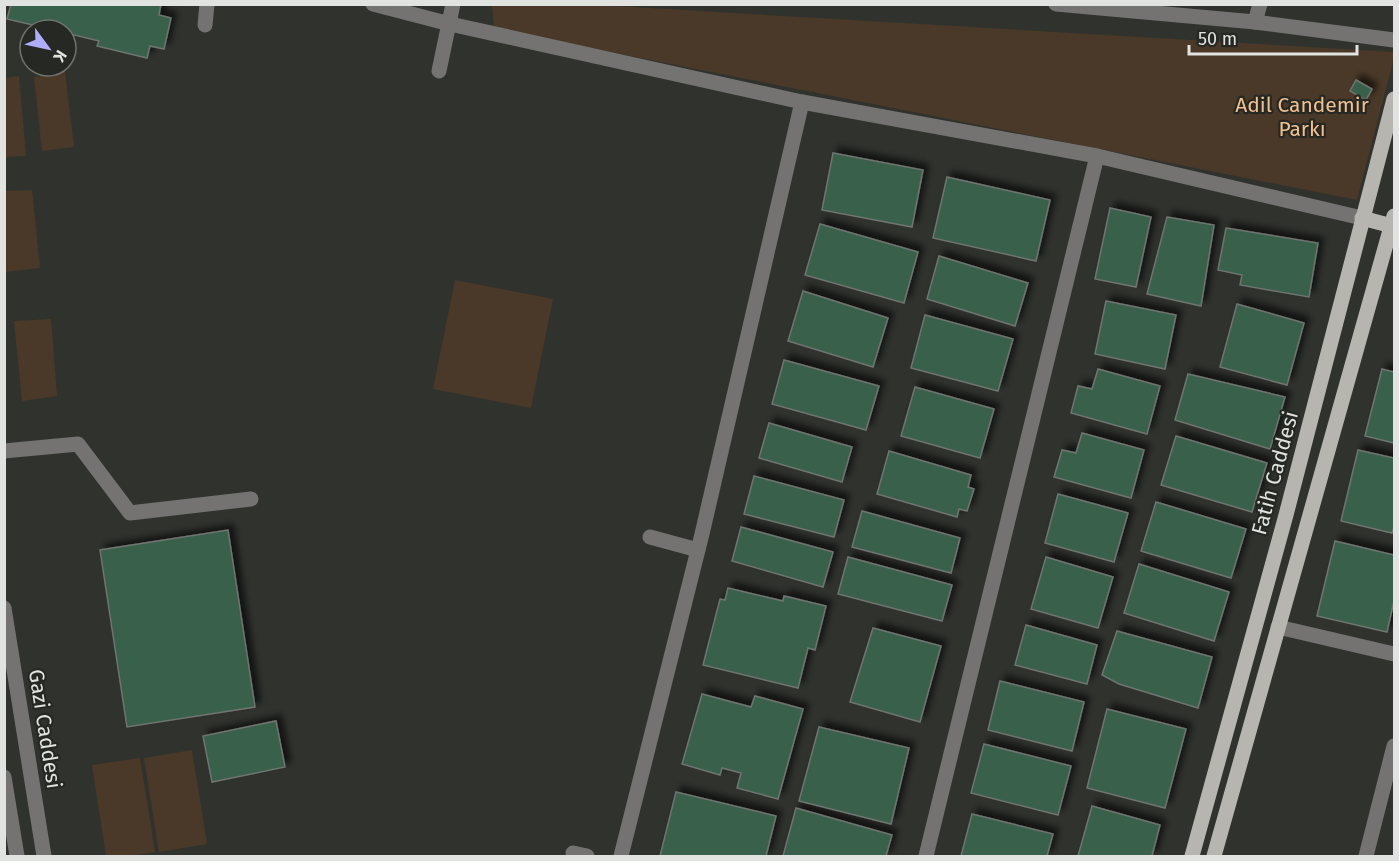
<svg xmlns="http://www.w3.org/2000/svg" width="1399" height="861" viewBox="0 0 1399 861" font-family="'Fira Sans',sans-serif">
	<style>
		.green { fill: #4a3928 }
		.building { fill: #39604b; stroke: #6f7471; stroke-width: 1.5; filter: url(#shadow) }
		.lines { fill: none; stroke-linecap: round; stroke-linejoin: round }
		.minor { stroke: #747371; stroke-width: 15 }
		.major { stroke: #b6b5b0; stroke-width: 15 }
		.labels { text-anchor: middle; stroke-width: 4.5; stroke-linejoin: round; paint-order: stroke }
		.park-label { font-size: 21px; fill: #f2bf8e; stroke: #262824 }
		.street-label { font-size: 21px; fill: #e1e3e0; stroke: #262824 }
	</style>
	<defs>
		<filter id="shadow"><feDropShadow dx="5.5" dy="-5.5" stdDeviation="3" flood-color="#0009"/></filter>
	</defs>
	<rect width="100%" height="100%" fill="#30322e"/>
	<g class="green">
		<polygon points="492,5 598,5 1394,52 1394,58 1357,200 560,42 494,26"/>
		<polygon points="65,72 74,147 42,151 34,77"/>
		<polygon points="19,76 26,156 5,157 5,78"/>
		<polygon points="32,190 40,268 5,272 5,191"/>
		<polygon points="455,280 553,299 531,408 433,389"/>
		<polygon points="51,319 57,396 22,401 14,321"/>
		<polygon points="192,750 207,844 159,852 144,758"/>
		<polygon points="140,758 155,852 128,856 106,856 92,765"/>
	</g>
	<g class="building">
		<polygon points="11,4 161,4 159,15 171,18 164,49 150,46 147,58 97,46 99,41 66,33 66,30 54,30 7,19"/>
		<polygon points="1356,80 1372,89 1366,100 1350,91"/>
		<polygon points="833,153 923,170 912,227 822,210"/>
		<polygon points="947,177 1050,200 1036,261 933,238"/>
		<polygon points="1110,208 1151,217 1136,287 1095,279"/>
		<polygon points="1167,217 1214,225 1201,306 1147,294"/>
		<polygon points="820,224 918,252 904,303 805,275"/>
		<polygon points="1226,228 1318,243 1309,297 1240,285 1242,275 1218,270"/>
		<polygon points="939,256 1028,283 1015,326 927,299"/>
		<polygon points="803,291 888,318 873,367 788,341"/>
		<polygon points="1106,301 1176,315 1165,369 1095,354"/>
		<polygon points="1237,304 1304,323 1287,385 1220,367"/>
		<polygon points="925,315 1013,339 998,391 911,368"/>
		<polygon points="784,360 879,386 866,430 772,404"/>
		<polygon points="1098,369 1160,386 1147,434 1071,413 1078,386 1092,389"/>
		<polygon points="1382,369 1394,372 1394,443 1365,436"/>
		<polygon points="1188,374 1285,397 1270,449 1175,420"/>
		<polygon points="915,387 994,409 980,458 901,436"/>
		<polygon points="769,423 852,447 842,482 759,458"/>
		<polygon points="1082,433 1144,450 1131,498 1054,477 1062,450 1076,453"/>
		<polygon points="1176,436 1267,463 1252,512 1161,485"/>
		<polygon points="1358,450 1394,458 1394,527 1392,533 1341,521"/>
		<polygon points="889,451 971,475 968,487 974,489 967,511 959,509 957,517 877,494"/>
		<polygon points="754,476 844,500 834,537 744,514"/>
		<polygon points="1058,494 1128,513 1114,562 1045,543"/>
		<polygon points="1156,502 1246,529 1231,578 1141,551"/>
		<polygon points="862,511 960,538 951,573 852,547"/>
		<polygon points="741,527 833,552 823,587 732,561"/>
		<polygon points="228,530 255,707 127,727 100,550"/>
		<polygon points="1335,541 1394,555 1394,601 1387,632 1317,616"/>
		<polygon points="848,557 952,585 942,621 838,594"/>
		<polygon points="1046,557 1113,577 1098,628 1031,609"/>
		<polygon points="1139,564 1229,592 1214,641 1124,613"/>
		<polygon points="728,588 783,601 784,596 826,606 815,650 808,648 798,688 703,665 720,599 725,600"/>
		<polygon points="1026,625 1097,645 1087,684 1015,665"/>
		<polygon points="873,628 941,646 920,722 850,702"/>
		<polygon points="1117,631 1212,657 1198,708 1119,684 1102,675"/>
		<polygon points="1000,681 1084,702 1072,751 988,730"/>
		<polygon points="702,694 751,707 755,696 803,709 778,799 737,788 741,773 722,768 720,775 682,764"/>
		<polygon points="1107,709 1186,729 1165,808 1087,788"/>
		<polygon points="276,721 285,767 212,782 203,736"/>
		<polygon points="819,727 909,748 891,824 799,801"/>
		<polygon points="984,744 1071,766 1058,815 971,793"/>
		<polygon points="676,792 776,816 766,856 660,856"/>
		<polygon points="1092,806 1160,825 1152,856 1078,856"/>
		<polygon points="796,808 892,835 886,856 783,856"/>
		<polygon points="972,814 1053,834 1047,856 961,856"/>
	</g>
	<g class="lines">
		<g class="minor">
			<polyline points="373,4 450,24 802,102 1097,156 1362,218"/>
			<polyline points="1056,4 1255,22 1394,40"/>
			<polyline points="1255,22 1260,4"/>
			<polyline points="205,25 207,4"/>
			<polyline points="439,71 453,4"/>
			<polyline points="4,451 78,444 130,513 251,499"/>
			<polyline points="650,537 698,550"/>
			<polyline points="4,608 44,856"/>
			<polyline points="1278,627 1394,654"/>
			<polyline points="4,777 17,856"/>
			<polyline points="573,853 587,856"/>
			<polyline points="621,856 702,534 802,102"/>
			<polyline points="926,856 1097,156"/>
			<polyline points="1366,856 1394,746"/>
		</g>
		<g class="major">
			<polyline points="1362,218 1392,226"/>
			<polyline points="1192,856 1286,515 1394,99"/>
			<polyline points="1214,856 1394,216"/>
		</g>
	</g>
	<g class="labels">
		<g class="park-label">
			<text x="1302" y="112">Adil Candemir<tspan x="1302" dy="24">Parkı</tspan></text>
		</g>
		<g class="street-label">
			<text transform="translate(1275 473) rotate(-75)" y="7">Fatih Caddesi</text>
			<text transform="translate(45 729) rotate(81)" y="7">Gazi Caddesi</text>
		</g>
	</g>
	<rect width="1399" height="861" fill="none" stroke="#e1e3e0" stroke-width="12"/>
	<g transform="translate(48 48) rotate(123)"><circle r="28" fill="#262824" stroke="#71736f" stroke-width="1.5"/>
	<path d="M0-4.5L10 22L0 15L-10 22Z" fill="#aeaefb"/>
	<text y="-9" font-size="16" font-weight="bold" text-anchor="middle" fill="#e1e3e0">K</text>
	</g>
	<path d="M1189 45v9h168v-9" fill="none" stroke="#e1e3e0" stroke-width="3"/>
	<text x="1198" y="45" font-size="18" fill="#e1e3e0" stroke="#262824" stroke-width="4.5" paint-order="stroke">50 m</text>
</svg>
